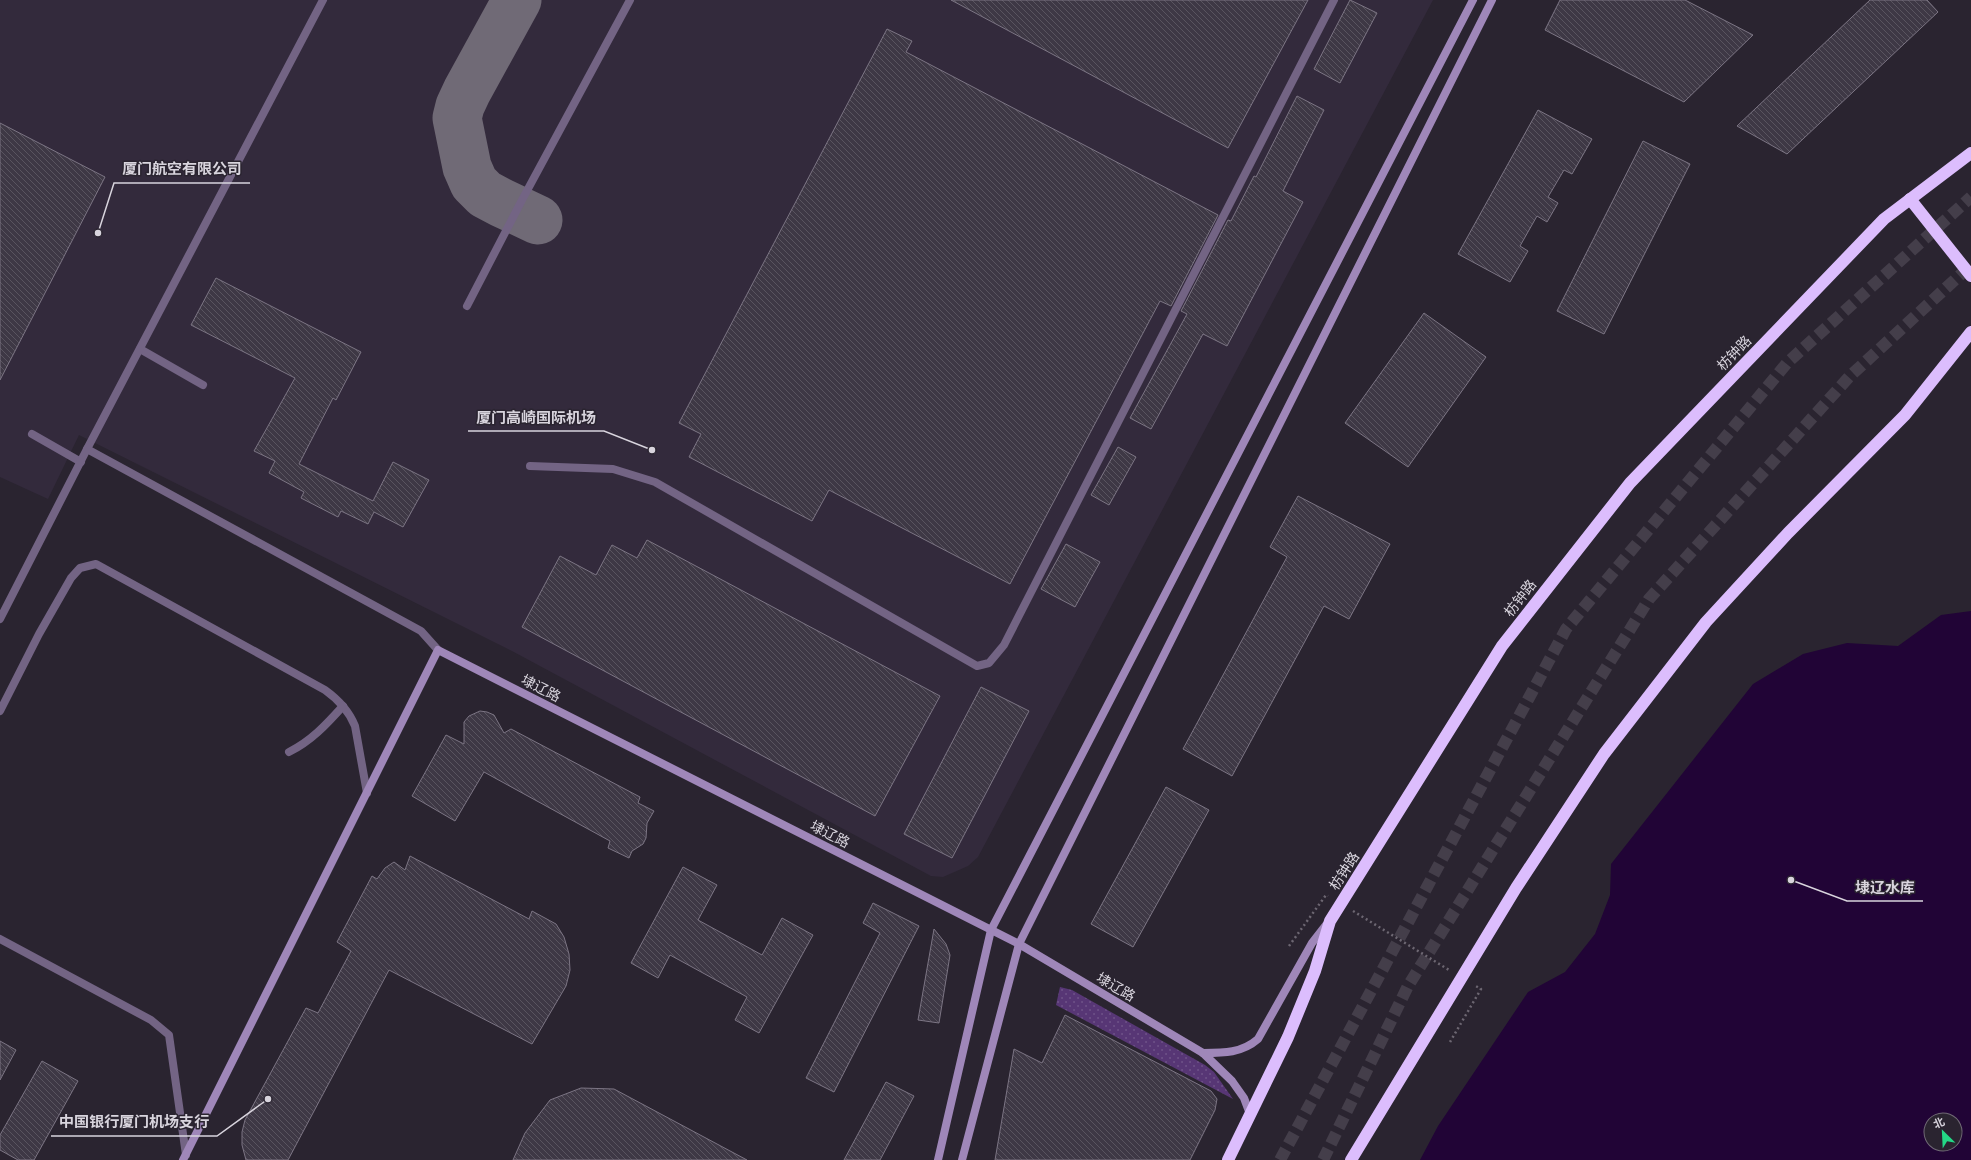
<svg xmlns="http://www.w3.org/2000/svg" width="1971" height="1160" viewBox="0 0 1971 1160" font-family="'Open Sans','Noto Sans SC',sans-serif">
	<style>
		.built { fill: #332a3c }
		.park { fill: url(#park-dots) }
		.water { fill: #210436; fill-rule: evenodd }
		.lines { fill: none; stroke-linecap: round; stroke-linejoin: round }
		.taxiway { stroke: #706a76; stroke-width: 49 }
		.building { fill: url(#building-back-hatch); stroke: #7c7584 }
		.highway-tunnel { stroke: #443e4a; stroke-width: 12; stroke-dasharray: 12 6; stroke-linecap: butt }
		.path { stroke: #6d6772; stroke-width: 2.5; stroke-dasharray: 2 3; stroke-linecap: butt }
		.lane { stroke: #736484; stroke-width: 8 }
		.secondary { stroke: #9f87b9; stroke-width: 8 }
		.highway { stroke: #dcbdfd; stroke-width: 12 }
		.labels { text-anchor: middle; stroke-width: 3; stroke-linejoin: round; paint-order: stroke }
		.street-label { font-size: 14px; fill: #d8d4dd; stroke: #2a2430 }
		.leader { fill: none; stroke: #d8d4dd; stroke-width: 1.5 }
		.callout-dot { fill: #d8d4dd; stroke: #2a2430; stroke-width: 1.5 }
		.callout-label { font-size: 15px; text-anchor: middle; font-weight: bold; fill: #d8d4dd; stroke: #2a2430; stroke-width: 3; stroke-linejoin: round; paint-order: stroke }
	</style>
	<defs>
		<pattern id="park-dots" width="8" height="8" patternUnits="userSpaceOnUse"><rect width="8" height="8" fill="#573675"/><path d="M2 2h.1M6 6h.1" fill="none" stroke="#6e5288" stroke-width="1.8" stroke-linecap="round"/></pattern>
		<pattern id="building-back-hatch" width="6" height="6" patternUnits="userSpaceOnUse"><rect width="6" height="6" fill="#3e3845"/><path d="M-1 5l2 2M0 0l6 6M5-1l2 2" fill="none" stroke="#59545f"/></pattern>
	</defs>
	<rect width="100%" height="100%" fill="#2a2430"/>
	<polygon class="built" points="0,0 1433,0 978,857 968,866 943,877 931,876 512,651 79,435 48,499 0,477"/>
	<polygon class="park" points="1060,987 1072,990 1205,1065 1214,1072 1233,1099 1056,1005"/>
	<path class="water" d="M1971 611V1160H1420L1438 1126 1528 992 1565 972 1595 934 1610 895 1611 864 1753 684 1803 654 1847 643 1898 646 1941 615ZM1931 1120H1955V1144H1931Z"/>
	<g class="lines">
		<polyline class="taxiway" points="517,0 467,91 460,106 457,118 467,167 474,183 485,194 502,203 538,220"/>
	</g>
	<g class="building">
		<polygon points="951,0 1308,0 1228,148"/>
		<polygon points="1350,0 1377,13 1340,83 1314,69"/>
		<polygon points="1560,0 1685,0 1753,35 1684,102 1545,30"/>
		<polygon points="1870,0 1927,0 1938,12 1787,154 1737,126"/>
		<polygon points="887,29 912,41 906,52 1218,215 1171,306 1160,301 1010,584 829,490 812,521 689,457 701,434 679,423"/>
		<polygon points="1297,96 1324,110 1283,191 1303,202 1227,346 1203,334 1151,429 1130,418 1187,314 1181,311 1228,220 1231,221 1254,176 1256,177"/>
		<polygon points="1538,110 1592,139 1572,174 1564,170 1548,197 1558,203 1547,222 1537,216 1520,246 1528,251 1510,282 1458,254"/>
		<polygon points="0,123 105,177 0,380"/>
		<polygon points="1643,141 1690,164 1604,334 1557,311"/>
		<polygon points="216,278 361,352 336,400 333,398 299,464 373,501 393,462 429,480 403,527 374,512 368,524 341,511 338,517 301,498 304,492 269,473 275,461 254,451 295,378 191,325"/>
		<polygon points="1424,313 1486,357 1408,467 1345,423"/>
		<polygon points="1118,447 1136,457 1109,505 1091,495"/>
		<polygon points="1298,496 1390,544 1349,619 1324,606 1232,776 1183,749 1287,557 1270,547"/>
		<polygon points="647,540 940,696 875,816 522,627 560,556 596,575 612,545 637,558"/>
		<polygon points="1066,544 1100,562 1075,607 1041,589"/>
		<polygon points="981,687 1029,711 952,858 904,834"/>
		<polygon points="480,711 487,712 494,715 504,733 511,729 640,797 638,803 654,811 647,823 646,838 643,844 632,851 629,858 608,848 610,841 484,772 455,821 412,796 446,735 464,744 464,722 469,716"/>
		<polygon points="1166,787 1209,810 1133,947 1091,924"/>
		<polygon points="410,856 529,919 532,911 556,924 564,937 569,954 570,970 566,986 532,1044 389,970 288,1160 246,1160 242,1145 242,1132 245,1120 306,1008 318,1013 351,951 337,942 372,876 377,879 385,868 394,862 405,870"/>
		<polygon points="683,867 717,885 698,920 762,955 782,918 813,935 759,1033 735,1020 747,997 670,955 658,978 631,963"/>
		<polygon points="873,903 919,926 834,1092 806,1078 880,933 863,923"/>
		<polygon points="934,929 946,944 950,955 939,1023 918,1020"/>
		<polygon points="1065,1015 1211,1091 1217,1099 1215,1110 1190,1160 995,1160 1014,1049 1042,1063"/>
		<polygon points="0,1041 16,1050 0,1080"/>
		<polygon points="42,1061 78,1081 34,1160 18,1160 0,1150 0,1135"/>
		<polygon points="886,1082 914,1096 880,1160 844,1160"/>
		<polygon points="581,1088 614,1089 747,1160 513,1160 525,1133 550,1100"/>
	</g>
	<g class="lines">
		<g class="highway-tunnel">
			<polyline points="1280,1160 1566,629 1787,363 1971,197"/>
			<polyline points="1323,1160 1408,986 1649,599 1849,377 1971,265"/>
		</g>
		<g class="path">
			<polyline points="1353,911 1449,970"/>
			<polyline points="1289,946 1326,895 1328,896"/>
			<polyline points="1450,1042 1481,989 1474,985"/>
		</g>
		<g class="lane">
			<polyline points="467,306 522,200 630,0"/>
			<polyline points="140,349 203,385"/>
			<polyline points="32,434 81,462"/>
			<polyline points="87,449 421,631 438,650"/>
			<polyline points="530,466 613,469 655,482 977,666 989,663 1004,645 1334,0"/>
			<polyline points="0,619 87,449 323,0"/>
			<path d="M0 711 39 634 71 578 80 568 96 564 325 690C339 700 349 711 355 726L367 793"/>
			<path d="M289 752C311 741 326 725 343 706"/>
			<polyline points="0,939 151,1020 169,1035 186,1155"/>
		</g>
		<g class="secondary">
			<path d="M1203 1053C1224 1053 1242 1053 1258 1039L1312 943 1326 925"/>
			<polyline points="183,1160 438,650 1019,944 1203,1053 1232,1081 1244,1098 1250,1114"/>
			<polyline points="938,1160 991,930 1473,0"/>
			<polyline points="962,1160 1019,944 1492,0"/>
		</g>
		<g class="highway">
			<polyline points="1910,199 1971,276"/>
			<polyline points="1228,1160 1288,1037 1315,971 1330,921 1502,646 1630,483 1884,219 1971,153"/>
			<polyline points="1351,1160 1516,888 1604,754 1706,622 1788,533 1905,415 1971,332"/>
		</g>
	</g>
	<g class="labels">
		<g class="street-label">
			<text transform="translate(1734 353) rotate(-46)" y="5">枋钟路</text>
			<text transform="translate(1520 598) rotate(-52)" y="5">枋钟路</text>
			<text transform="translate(541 688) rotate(27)" y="5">埭辽路</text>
			<text transform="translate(830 834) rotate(27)" y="5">埭辽路</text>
			<text transform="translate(1344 871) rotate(-57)" y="5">枋钟路</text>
			<text transform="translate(1116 987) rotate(30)" y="5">埭辽路</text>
		</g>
	</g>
	<path class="leader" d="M98 233L114 183H250M652 450L604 431H468M1791 880L1847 901H1923M268 1099L217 1136H51"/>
	<g class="callout-dot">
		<circle cx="98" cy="233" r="4"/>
		<circle cx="652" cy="450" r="4"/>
		<circle cx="1791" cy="880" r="4"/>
		<circle cx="268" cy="1099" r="4"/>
	</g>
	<g class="callout-label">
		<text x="182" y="174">厦门航空有限公司</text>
		<text x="536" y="423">厦门高崎国际机场</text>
		<text x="1885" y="893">埭辽水库</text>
		<text x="134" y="1127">中国银行厦门机场支行</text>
	</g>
	<g transform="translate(1943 1132) rotate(336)"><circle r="19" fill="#2a2430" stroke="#706a75"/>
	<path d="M0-3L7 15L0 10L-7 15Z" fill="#24d886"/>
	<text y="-6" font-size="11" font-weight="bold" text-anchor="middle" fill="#d8d4dd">北</text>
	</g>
</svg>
